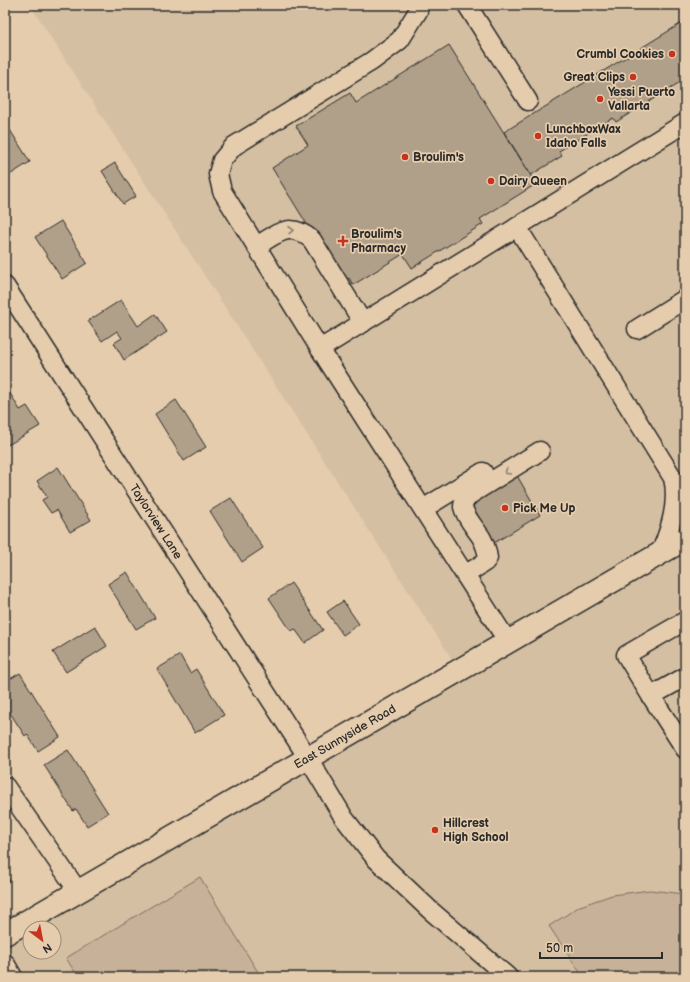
<svg xmlns="http://www.w3.org/2000/svg" width="690" height="982" viewBox="0 0 690 982" font-family="'Balsamiq Sans',sans-serif">
	<style>
		.built { fill: #d5bfa2; fill-rule: evenodd }
		.green { fill: #c7b198; stroke: #796e62 }
		.building { fill: #b1a089; stroke: #2b2b2b }
		.lines { fill: none; stroke-linecap: round; stroke-linejoin: round }
		.minor-casing { stroke: #2b2b2b; stroke-width: 21 }
		.major-casing { stroke: #2b2b2b; stroke-width: 25 }
		.minor { stroke: #e5ccad; stroke-width: 18 }
		.major { stroke: #e5ccad; stroke-width: 22 }
		.oneway { stroke: #887c6c }
		.poi-dot { fill: #c8321e; stroke: #e5ccad; stroke-width: 1.5 }
		.labels { text-anchor: middle; stroke-width: 3.5; stroke-linejoin: round; paint-order: stroke }
		.poi-label { font-size: 12px; font-weight: bold; fill: #2b2b2b; stroke: #e5ccad; text-anchor: start }
		.street-label { font-size: 12px; fill: #2b2b2b; stroke: #e5ccad }
	</style>
	<rect width="100%" height="100%" fill="#e5ccad"/>
	<filter id="ink" filterUnits="userSpaceOnUse"><feTurbulence type="fractalNoise" baseFrequency=".025" numOctaves="2"/><feDisplacementMap in="SourceGraphic" scale="8" xChannelSelector="R" yChannelSelector="G"/><feConvolveMatrix kernelMatrix="1 2 1 2 8 2 1 2 1" color-interpolation-filters="sRGB"/></filter>
	<g filter="url(#ink)">
		<path class="built" d="M30 5H685V977H5V934L459 670ZM30 928H54V952H30Z"/>
		<g class="green">
			<polygon points="200,877 261,977 78,977 66,958"/>
			<polygon points="650,890 685,894 685,977 583,977 549,926 580,906 612,895"/>
		</g>
		<g class="building">
			<polygon points="685,21 685,79 616,122 613,118 559,151 562,156 531,175 504,132"/>
			<polygon points="449,45 536,184 480,219 483,224 412,268 403,254 353,285 349,278 343,282 272,168 308,145 296,126 350,93 356,103"/>
			<polygon points="5,122 30,162 8,176 5,172"/>
			<polygon points="115,163 136,196 123,204 102,171"/>
			<polygon points="61,221 87,263 62,279 35,237"/>
			<polygon points="121,300 138,326 155,314 167,332 124,360 114,343 122,338 117,331 102,341 88,321"/>
			<polygon points="5,385 20,410 27,406 40,426 8,445 5,439"/>
			<polygon points="176,400 206,447 184,461 155,414"/>
			<polygon points="58,467 91,520 70,532 57,510 51,513 42,500 47,497 37,481"/>
			<polygon points="516,474 540,515 494,543 470,502"/>
			<polygon points="231,498 263,548 242,562 210,511"/>
			<polygon points="127,572 155,618 136,629 108,584"/>
			<polygon points="291,583 323,630 305,643 295,629 291,631 269,598"/>
			<polygon points="343,601 359,624 343,635 327,612"/>
			<polygon points="95,626 107,646 66,672 53,652"/>
			<polygon points="5,652 10,661 5,664"/>
			<polygon points="180,655 190,673 196,669 224,715 195,733 157,669"/>
			<polygon points="20,673 60,737 38,751 27,734 25,736 5,705 5,682"/>
			<polygon points="68,750 108,813 87,826 76,809 73,811 44,765"/>
			<polygon points="5,872 10,881 5,884"/>
		</g>
		<g class="lines">
			<g class="minor-casing">
				<g id="minor">
					<polyline points="467,5 528,101"/>
					<path d="M517 227 673 478C679 503 670 531 660 553"/>
					<path d="M256 246C278 234 289 220 312 240L363 323"/>
					<path id="s1" d="M5 286 308 758 344 818 376 859 430 910 508 977"/>
					<polyline points="637,329 685,299"/>
					<polyline points="320,349 222,191 218,174 222,160 234,146 372,61 400,40 418,11 419,5"/>
					<polyline points="423,509 483,472"/>
					<path d="M465 575 485 562 488 558C487 550 485 544 481 537 475 528 465 517 463 507 463 501 467 498 471 494L540 451"/>
					<polyline points="685,621 626,655 651,696 685,677"/>
					<polyline points="508,642 320,349 685,123"/>
					<polyline points="651,696 685,749"/>
					<polyline points="5,786 78,891"/>
					<polyline points="5,963 13,977"/>
				</g>
			</g>
			<g class="major-casing">
				<g id="major">
					<path id="s2" d="M5 934 685 539"/>
				</g>
			</g>
			<use href="#minor" class="minor"/>
			<use href="#major" class="major"/>
		</g>
		<defs><path id="oneway-chevron" d="M-2-3.5L2.5 0L-2 3.5" fill="none" stroke-width="1.6" stroke-linecap="round" stroke-linejoin="round"/></defs>
		<g class="oneway">
			<use href="#oneway-chevron" transform="translate(291 230) rotate(-1)"/>
			<use href="#oneway-chevron" transform="translate(507 472) rotate(149)"/>
		</g>
	</g>
	<g class="poi-dot">
		<circle cx="672" cy="54" r="4"/>
		<circle cx="633" cy="77" r="4"/>
		<circle cx="600" cy="99" r="4"/>
		<circle cx="538" cy="136" r="4"/>
		<circle cx="405" cy="157" r="4"/>
		<circle cx="491" cy="181" r="4"/>
		<path d="M341 235h4v4h4v4h-4v4h-4v-4h-4v-4h4z"/>
		<circle cx="505" cy="508" r="4"/>
		<circle cx="435" cy="830" r="4"/>
	</g>
	<g class="labels">
		<g class="poi-label">
			<text x="664" y="58" text-anchor="end">Crumbl Cookies</text>
			<text x="625" y="81" text-anchor="end">Great Clips</text>
			<text x="608" y="96">Yessi Puerto<tspan x="608" dy="14">Vallarta</tspan></text>
			<text x="546" y="133">LunchboxWax<tspan x="546" dy="14">Idaho Falls</tspan></text>
			<text x="413" y="161">Broulim's</text>
			<text x="499" y="185">Dairy Queen</text>
			<text x="351" y="238">Broulim's<tspan x="351" dy="14">Pharmacy</tspan></text>
			<text x="513" y="512">Pick Me Up</text>
			<text x="443" y="827">Hillcrest<tspan x="443" dy="14">High School</tspan></text>
		</g>
		<g class="street-label">
			<text dy="4" stroke="none"><textPath href="#s1" startOffset="280">Taylorview Lane</textPath></text>
			<text dy="4" stroke="none"><textPath href="#s2" startOffset="393">East Sunnyside Road</textPath></text>
		</g>
	</g>
	<rect width="690" height="982" fill="none" stroke="#e5ccad" stroke-width="20"/>
	<rect x="10" y="10" width="670" height="962" fill="none" stroke="#2b2b2b" stroke-width="1.5" filter="url(#ink)"/>
	<g transform="translate(42 940) rotate(148)"><circle r="19" fill="#e5ccad" stroke="#9b8c79"/>
	<path d="M0-3L7 15L0 10L-7 15Z" fill="#c8321e"/>
	<text y="-6" font-size="11" font-weight="bold" text-anchor="middle" fill="#2b2b2b">N</text>
	</g>
	<path d="M540 952v6h122v-6" fill="none" stroke="#2b2b2b" stroke-width="2"/>
	<text x="546" y="952" font-size="12" fill="#2b2b2b" stroke="#e5ccad" stroke-width="3" paint-order="stroke">50 m</text>
</svg>
